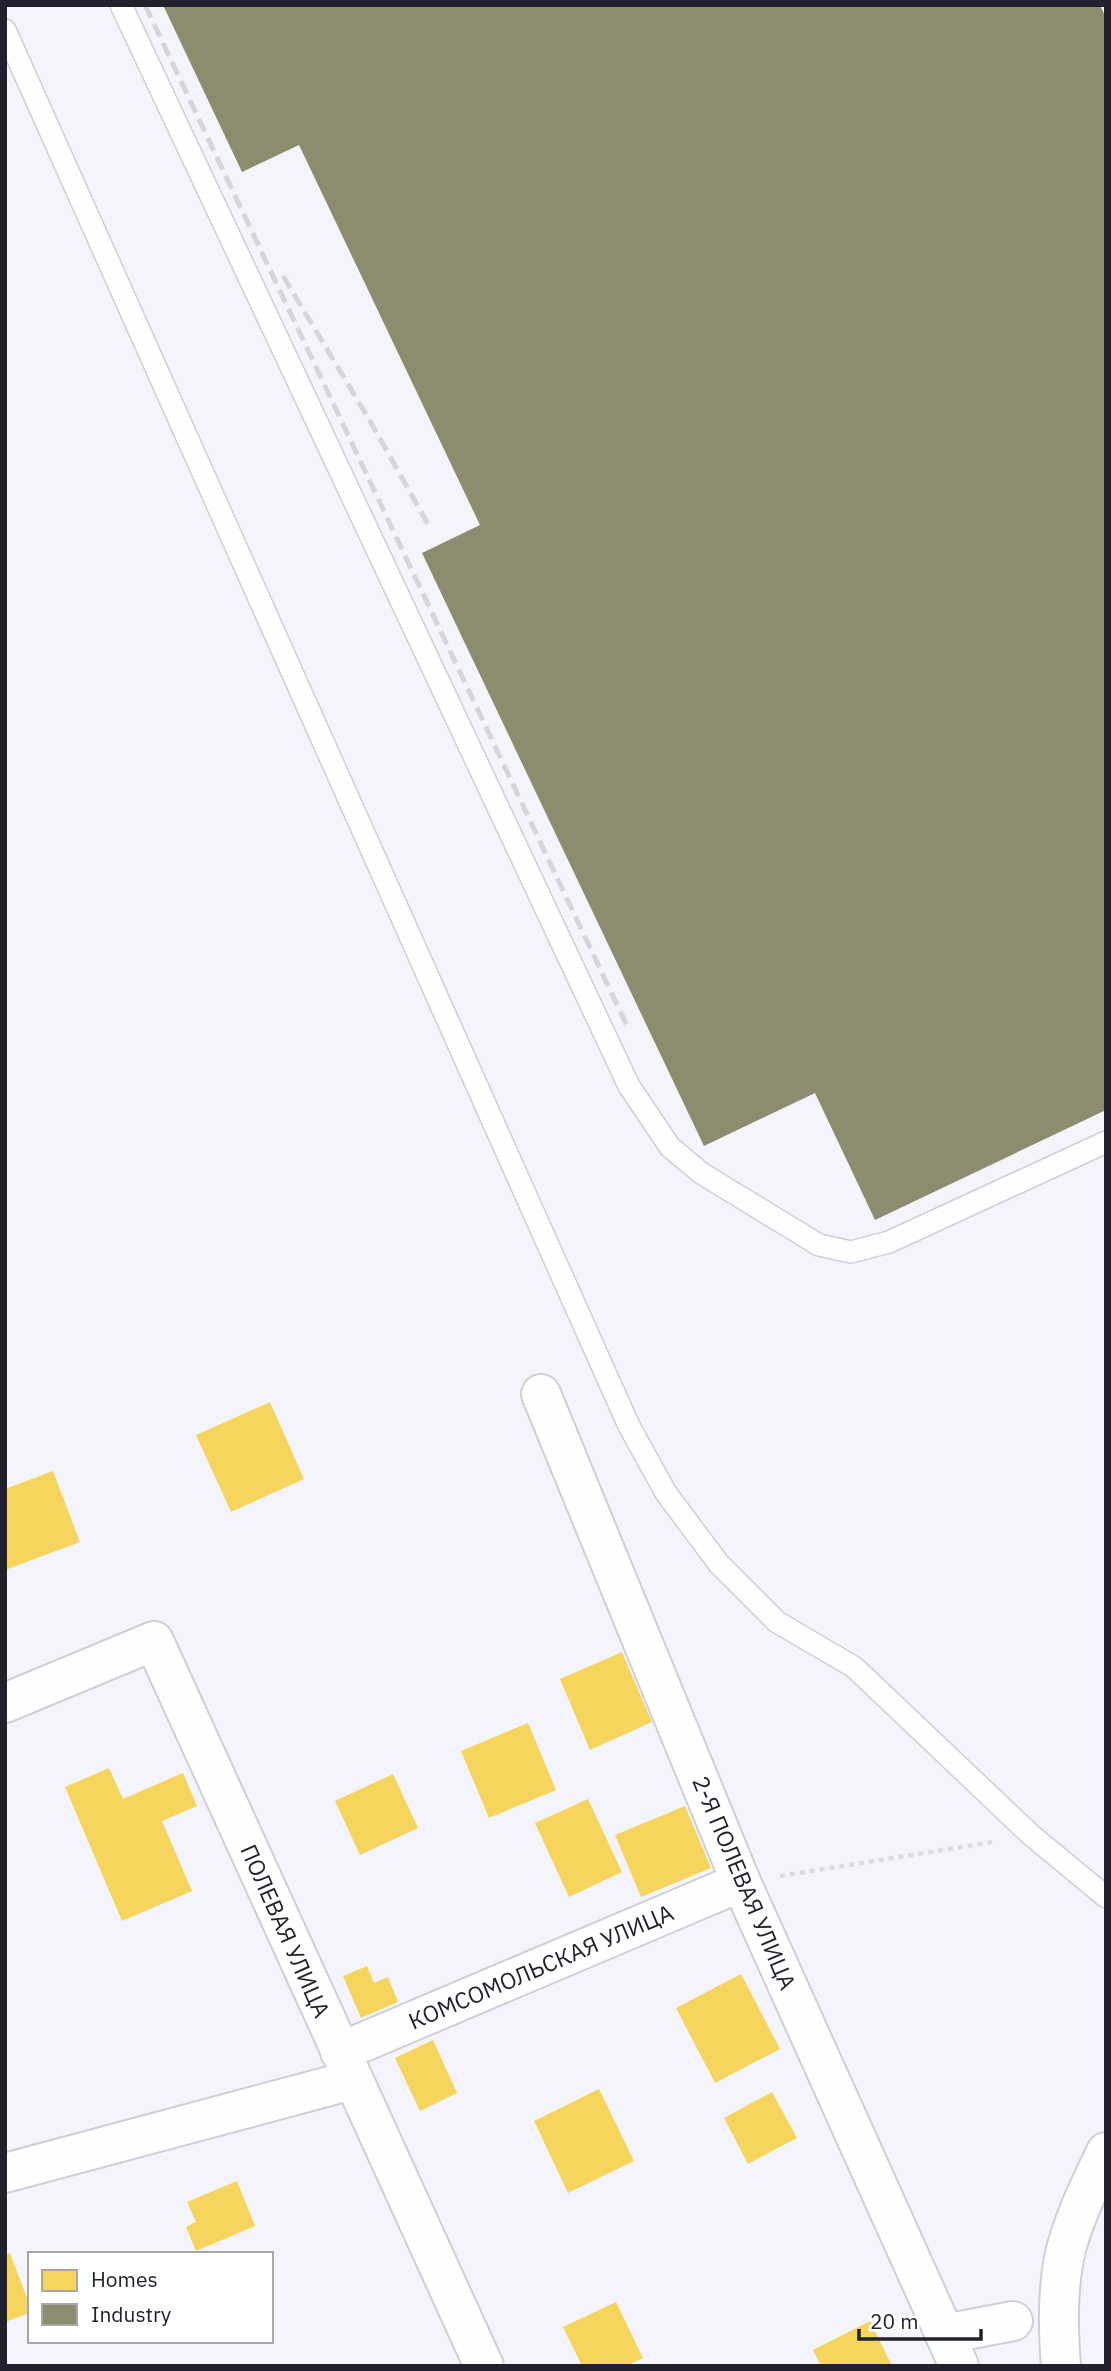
<svg xmlns="http://www.w3.org/2000/svg" width="1111" height="2371" viewBox="0 0 1111 2371" font-family="'IBM Plex Sans',sans-serif">
	<style>
		.homes { fill: #f6d55c }
		.industry { fill: #8c8c6e }
		.lines { fill: none; stroke-linecap: round; stroke-linejoin: round }
		.lane-casing { stroke: #cecfd8; stroke-width: 24 }
		.street-casing { stroke: #cecfd8; stroke-width: 42 }
		.path { stroke: #dddde0; stroke-width: 4.5; stroke-dasharray: 5 5; stroke-linecap: butt }
		.lane { stroke: #fdfeff; stroke-width: 21 }
		.street { stroke: #fdfeff; stroke-width: 38 }
		.rail { stroke: #d7d7d9; stroke-width: 5; stroke-dasharray: 14 7; stroke-linecap: butt }
		.labels { text-anchor: middle; stroke-width: 7; stroke-linejoin: round; paint-order: stroke }
		.street-label { font-size: 23px; fill: #20212c; stroke: #fff }
	</style>
	<rect width="100%" height="100%" fill="#f4f5fc"/>
	<g class="homes">
		<polygon points="270,1402 304,1479 231,1512 196,1435"/>
		<polygon points="53,1471 80,1542 5,1570 5,1489"/>
		<polygon points="622,1652 652,1722 590,1750 560,1679"/>
		<polygon points="528,1723 556,1790 489,1818 461,1751"/>
		<polygon points="109,1768 123,1799 183,1773 197,1806 162,1821 192,1891 122,1921 65,1787"/>
		<polygon points="393,1774 418,1828 360,1855 335,1801"/>
		<polygon points="588,1799 622,1872 569,1897 535,1823"/>
		<polygon points="685,1806 711,1868 641,1897 615,1835"/>
		<polygon points="367,1966 374,1983 388,1977 398,2002 361,2018 343,1976"/>
		<polygon points="741,1974 780,2049 715,2083 676,2008"/>
		<polygon points="433,2040 457,2093 420,2111 395,2058"/>
		<polygon points="599,2089 634,2161 568,2193 534,2121"/>
		<polygon points="772,2092 797,2138 748,2164 724,2118"/>
		<polygon points="237,2181 255,2226 196,2251 186,2227 196,2222 187,2202"/>
		<polygon points="10,2253 30,2306 30,2313 5,2322 5,2255"/>
		<polygon points="616,2302 643,2358 626,2366 582,2366 563,2327"/>
		<polygon points="870,2321 892,2366 821,2366 813,2350"/>
	</g>
	<polygon class="industry" points="163,5 1100,5 1106,18 1106,1110 875,1220 815,1093 704,1146 422,553 480,525 299,145 242,172"/>
	<g class="lines">
		<g class="lane-casing">
			<g id="lane">
				<polyline points="121,5 629,1086 670,1147 701,1173 819,1245 851,1252 889,1242 1106,1142"/>
				<polyline points="5,30 629,1426 666,1493 719,1564 777,1622 854,1667 1031,1835 1106,1897"/>
			</g>
		</g>
		<g class="street-casing">
			<g id="street">
				<polyline points="541,1394 741,1882 959,2366"/>
				<polyline points="5,1703 154,1641 484,2366"/>
				<polyline points="340,2052 741,1882"/>
				<polyline points="5,2173 352,2080"/>
				<polyline points="945,2334 1013,2321"/>
				<path d="M1061 2366C1058 2330 1057 2294 1064 2258 1072 2221 1090 2186 1106 2152"/>
			</g>
		</g>
		<polyline class="path" points="780,1876 993,1842"/>
		<use href="#lane" class="lane"/>
		<use href="#street" class="street"/>
		<g class="rail">
			<polyline points="145,5 628,1028"/>
			<polyline points="283,276 370,421 429,526"/>
		</g>
	</g>
	<g class="labels">
		<g class="street-label">
			<text transform="translate(744 1883) rotate(67)" y="8">2-Я ПОЛЕВАЯ УЛИЦА</text>
			<text transform="translate(285 1931) rotate(66)" y="8">ПОЛЕВАЯ УЛИЦА</text>
			<text transform="translate(541 1967) rotate(-23)" y="8">КОМСОМОЛЬСКАЯ УЛИЦА</text>
		</g>
	</g>
	<rect width="1111" height="2371" fill="none" stroke="#20212c" stroke-width="14"/>
	<rect x="28" y="2252" width="245" height="91" fill="#ffffff" stroke="#a6a6ab" stroke-width="2"/>
	<rect x="42" y="2270" width="35" height="21" fill="#f6d55c" stroke="#a6a6ab" stroke-width="2"/>
	<text x="91" y="2287" font-size="21" fill="#20212c">Homes</text>
	<rect x="42" y="2304" width="35" height="21" fill="#8c8c6e" stroke="#a6a6ab" stroke-width="2"/>
	<text x="91" y="2322" font-size="21" fill="#20212c">Industry</text>
	<path d="M859 2329v10h122v-10" fill="none" stroke="#20212c" stroke-width="3.5"/>
	<text x="870" y="2329" font-size="21" fill="#20212c" stroke="#ffffff" stroke-width="5" paint-order="stroke">20 m</text>
</svg>
